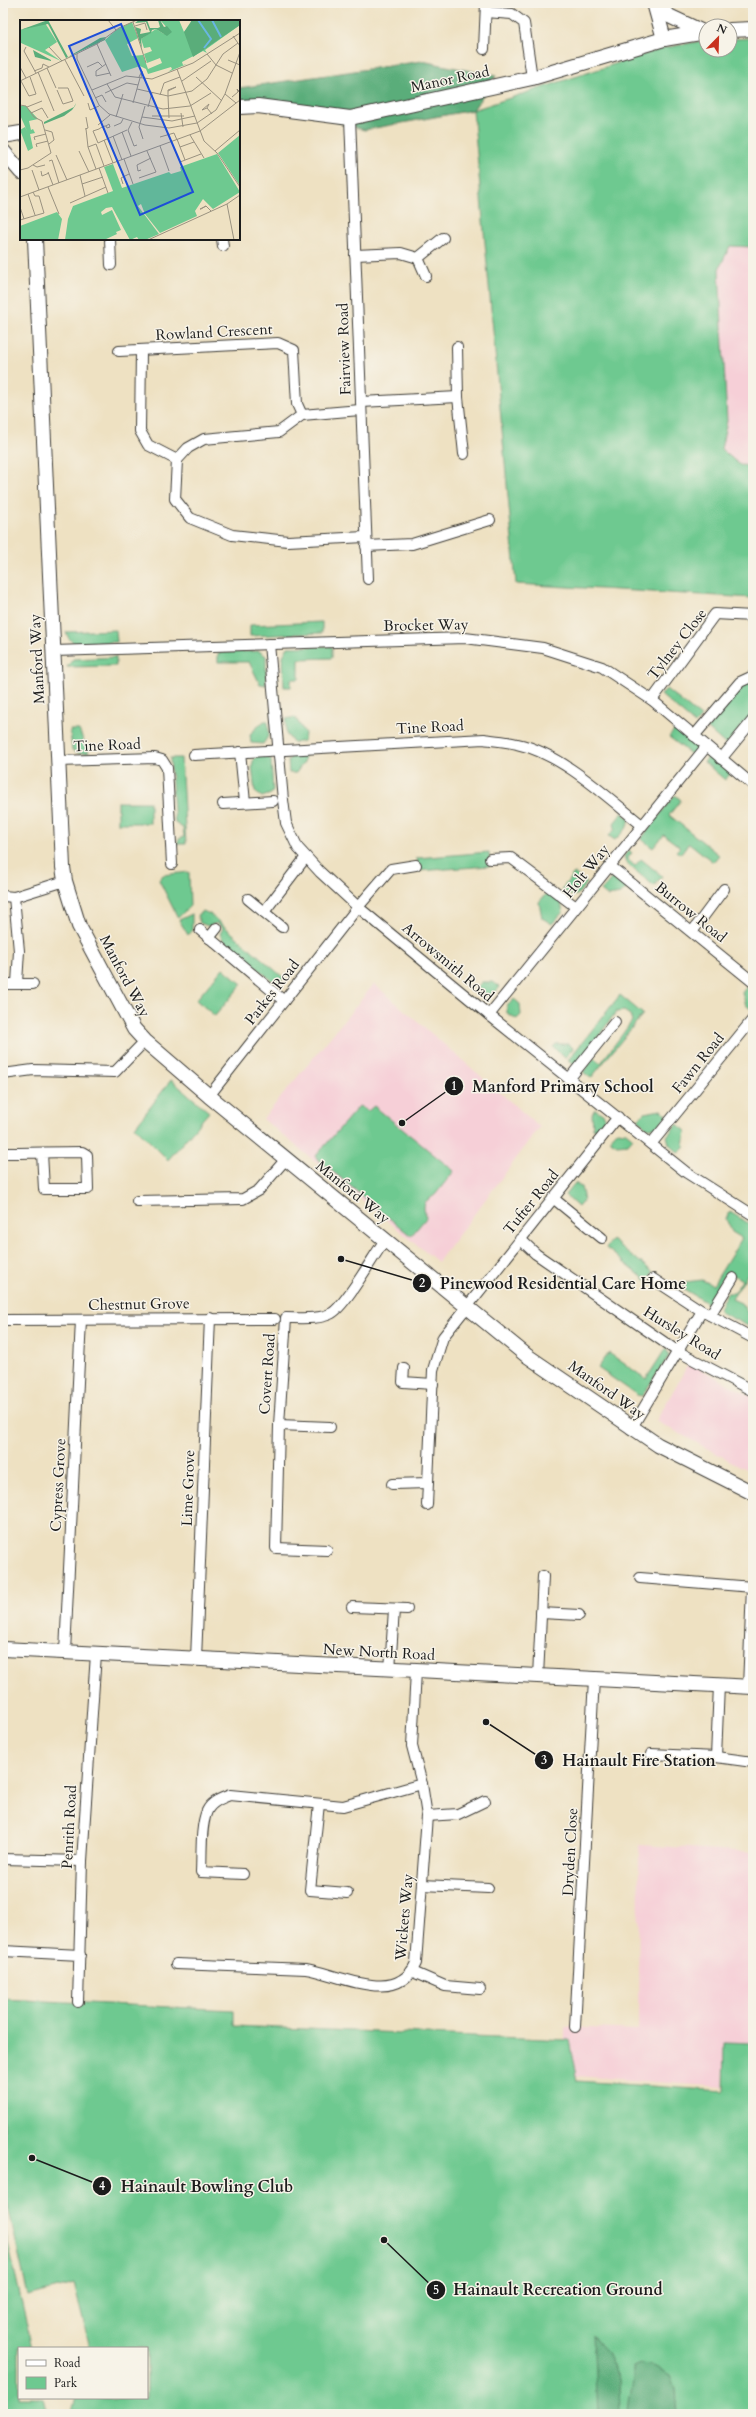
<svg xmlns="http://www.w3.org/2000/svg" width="756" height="2417" viewBox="0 0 756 2417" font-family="Cardo,serif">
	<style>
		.built { fill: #f6cfd7 }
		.green { fill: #6ec990; stroke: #457256 }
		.forest { fill: #5aad7a; stroke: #3b644b }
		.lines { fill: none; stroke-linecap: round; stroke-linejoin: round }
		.street-casing { stroke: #3c3a35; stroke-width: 12 }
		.secondary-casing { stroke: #3c3a35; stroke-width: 16 }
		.street { stroke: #fff; stroke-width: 10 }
		.secondary { stroke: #fff; stroke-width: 14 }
		.labels { text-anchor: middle; stroke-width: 3; stroke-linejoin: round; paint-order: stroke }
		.street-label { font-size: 15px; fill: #1c1c1c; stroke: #f7f3e8 }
		.inset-river { fill: none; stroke: #69b6e2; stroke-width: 2 }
		.inset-road { fill: none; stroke: #9a9280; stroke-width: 1 }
		.view { fill: #1d4ed8; fill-opacity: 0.15; stroke: #1d4ed8; stroke-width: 2 }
		.inset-edge { fill: none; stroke: #1c1c1c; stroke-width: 2 }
		.leader { fill: none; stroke: #1c1c1c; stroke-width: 1.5 }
		.callout-dot { fill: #1c1c1c; stroke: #f7f3e8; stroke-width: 1.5 }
		.mark-label { font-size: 12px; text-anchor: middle; font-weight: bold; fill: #fff }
		.callout-label { font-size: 16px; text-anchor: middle; font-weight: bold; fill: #1c1c1c; stroke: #f7f3e8; stroke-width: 3; stroke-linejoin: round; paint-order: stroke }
	</style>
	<rect width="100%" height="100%" fill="#f7f3e8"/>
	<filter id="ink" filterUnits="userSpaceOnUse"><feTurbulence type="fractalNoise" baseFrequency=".025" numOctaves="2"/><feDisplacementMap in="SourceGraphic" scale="8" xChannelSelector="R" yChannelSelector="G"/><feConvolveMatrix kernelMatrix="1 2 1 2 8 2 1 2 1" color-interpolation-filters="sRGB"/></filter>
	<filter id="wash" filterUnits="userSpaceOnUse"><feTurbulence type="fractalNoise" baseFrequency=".012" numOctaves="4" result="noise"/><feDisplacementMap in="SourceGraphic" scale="16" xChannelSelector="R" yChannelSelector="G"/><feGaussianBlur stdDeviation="0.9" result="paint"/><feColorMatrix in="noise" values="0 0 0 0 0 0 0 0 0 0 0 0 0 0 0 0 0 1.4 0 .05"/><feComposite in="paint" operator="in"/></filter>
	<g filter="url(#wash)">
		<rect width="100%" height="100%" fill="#eee1c2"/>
		<g class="built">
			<polygon points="730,246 753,247 753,466 740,465 721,449 727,421 719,269"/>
			<polygon points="374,984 540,1127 438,1262 263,1119"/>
			<polygon points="689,1363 753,1397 753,1473 656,1421"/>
			<polygon points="639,1845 753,1852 753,2044 725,2043 723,2087 564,2075 565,2027 638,2030"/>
		</g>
		<g class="green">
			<polygon points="753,38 753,247 730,246 719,269 727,421 721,449 740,465 753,466 753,598 516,584 473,110 664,48 706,40 706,50 730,50 730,39"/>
			<polygon points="322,622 322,633 250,636 250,625"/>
			<polygon points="116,630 117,642 74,643 69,639 66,632"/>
			<polygon points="332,646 332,658 299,659 299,679 291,679 291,687 284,687 283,656 288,647"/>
			<polygon points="259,651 266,656 266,685 260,684 249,662 218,662 218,653"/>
			<polygon points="116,657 116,666 67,667 73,659"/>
			<polygon points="753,681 753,713 726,745 707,728 743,685"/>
			<polygon points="666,689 701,717 695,724 661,695"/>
			<polygon points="295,717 305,733 304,741 294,743 286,734 286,719"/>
			<polygon points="264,721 268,721 269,735 263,744 251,743 250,734"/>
			<polygon points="677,727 700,744 692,755 669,737"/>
			<polygon points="70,730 79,730 89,753 78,753 72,750"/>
			<polygon points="294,754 305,754 304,762 296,773 289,773 288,760"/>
			<polygon points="263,755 271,759 273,791 271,794 262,797 255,792 252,766 254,758"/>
			<polygon points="710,755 731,773 725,780 704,762"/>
			<polygon points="170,758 181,758 186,844 177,844 179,839 184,837 183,828 175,823"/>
			<polygon points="675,795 681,800 669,815 719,855 713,862 689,843 680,854 676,851 680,847 664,835 653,848 641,839"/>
			<rect x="118" y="802" width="32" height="21"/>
			<polygon points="622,813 630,819 626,829 615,840 609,836 615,829 614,823"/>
			<polygon points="629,850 632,853 627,859 635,866 641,859 662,876 654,886 626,863 624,856"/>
			<polygon points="489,852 490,866 418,871 417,858"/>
			<polygon points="189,872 190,906 178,918 159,880 163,875"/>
			<polygon points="574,873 587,883 577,895 570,895 562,889"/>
			<polygon points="619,878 629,886 621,894 607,896 601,891 611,879"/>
			<polygon points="547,893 561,903 563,912 552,924 542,918 539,902"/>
			<polygon points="203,911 210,914 284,978 280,982 275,983 224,941 220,934 223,928 217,923 208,926 200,923 197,915"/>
			<polygon points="192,914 192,930 188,935 179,920"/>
			<polygon points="223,968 242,984 215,1016 196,1000"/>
			<polygon points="482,982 493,982 500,987 493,994 486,996 477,987"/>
			<polygon points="748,985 753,989 753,1011 746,1005 742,993"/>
			<polygon points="620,995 643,1014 591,1078 583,1072 594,1058 601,1063 632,1021 630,1015 624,1011 616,1012 577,1066 568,1060"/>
			<polygon points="514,999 520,1004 521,1015 517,1019 507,1013 507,1006"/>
			<polygon points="556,1044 568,1044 573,1048 565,1058 553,1047"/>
			<polygon points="171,1080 209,1112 168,1160 135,1127"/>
			<polygon points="359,1106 368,1111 374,1106 454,1171 435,1195 425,1202 424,1208 426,1218 411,1236 315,1157"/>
			<polygon points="595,1109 604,1115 606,1124 599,1132 593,1128 592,1114"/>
			<polygon points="661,1110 668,1115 657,1127 647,1128 638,1119 644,1113"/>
			<polygon points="677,1124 686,1131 684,1148 679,1153 669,1144 667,1136"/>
			<polygon points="617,1131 626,1132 633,1138 628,1144 617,1145 609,1140"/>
			<polygon points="575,1183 581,1187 584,1200 578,1207 565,1195"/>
			<polygon points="730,1212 753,1226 753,1266 732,1299 741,1303 752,1319 748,1326 720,1312 719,1308 727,1293 734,1293 742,1280 727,1271 719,1284 719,1291 709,1304 682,1288 685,1282 702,1280 713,1285 742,1238 732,1232 726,1219"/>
			<polygon points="612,1240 653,1272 647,1281 606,1248"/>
			<polygon points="666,1348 669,1356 642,1396 637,1395 598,1368 609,1353 646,1379"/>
			<polygon points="3,1999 234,2010 234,2026 569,2040 577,2081 724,2091 725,2043 753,2044 753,2414 70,2414 75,2398 147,2398 147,2348 90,2348 74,2284 28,2296 5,2193 3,2192"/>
			<polygon points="3,2220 32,2348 19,2348 19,2398 44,2398 48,2414 3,2414"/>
		</g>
		<g class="forest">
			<polygon points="422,61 496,76 473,110 364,130 280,105 239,105 239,88"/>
			<polygon points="593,2334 607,2352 619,2378 620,2414 597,2414"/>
			<path d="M640 2364 650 2365 670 2376 675 2389 677 2414H628C628 2398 635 2383 633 2367Z"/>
		</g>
	</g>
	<g filter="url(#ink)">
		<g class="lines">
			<g class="street-casing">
				<g id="street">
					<polyline points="486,12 512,14 524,23 532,78"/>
					<polyline points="484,49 486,3"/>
					<polyline points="350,118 368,579"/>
					<polyline points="110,239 111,265"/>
					<polyline points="222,239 223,246"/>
					<polyline points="355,255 401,253 418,258 443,238"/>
					<polyline points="418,258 426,276"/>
					<polyline points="457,347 458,397 464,454"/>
					<polyline points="119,351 278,343 294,350 297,404 302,415"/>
					<polyline points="141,351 140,431 148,445 177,460"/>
					<polyline points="361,402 458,397"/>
					<polyline points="360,410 302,415 279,432 204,439 188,448 177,460 175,499 190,518 232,535 288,541 365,537"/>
					<polyline points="366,546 412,544 490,520"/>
					<polyline points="269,644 283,800 286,823 298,848 320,872 358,907 489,1015 687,1173 753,1215"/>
					<polyline points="54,651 465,638 543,648 602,667 652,700 753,785"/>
					<polyline points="652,700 715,614 753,616"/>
					<polyline points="694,736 740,682 753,676"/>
					<polyline points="240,752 245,802"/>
					<path d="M194 755 484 739C495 741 506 741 517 744 561 753 608 798 642 825"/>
					<polyline points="721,759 753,720"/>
					<polyline points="59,761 155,758 162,760 167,768 172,864"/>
					<polyline points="223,804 273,801"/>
					<polyline points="490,859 511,858 576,907"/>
					<polyline points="610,866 753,982"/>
					<polyline points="3,896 14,897 65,881"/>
					<polyline points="14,897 19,951 17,983"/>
					<polyline points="248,899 282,927"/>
					<polyline points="264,912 306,857"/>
					<polyline points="200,930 284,1001"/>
					<polyline points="692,932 724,889"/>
					<polyline points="209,938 217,928"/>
					<polyline points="3,984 33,984"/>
					<polyline points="489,1015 706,747"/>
					<polyline points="3,1074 33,1070 115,1072 145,1041"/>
					<polyline points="569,1079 615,1022"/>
					<polyline points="209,1096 358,907 391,869 416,865"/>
					<polyline points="651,1144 753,1019"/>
					<path d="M3 1153C29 1153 56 1152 82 1152L87 1155 88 1189H44L42 1153"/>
					<polyline points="553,1198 602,1238"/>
					<polyline points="137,1201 243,1199 259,1190 286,1159"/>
					<polyline points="520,1239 536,1254 677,1351 753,1391"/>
					<polyline points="653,1279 702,1311 753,1338"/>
					<polyline points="710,1315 733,1278"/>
					<polyline points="3,1320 275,1319"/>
					<polyline points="404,1368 403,1382 433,1384"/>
					<polyline points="279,1425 330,1427"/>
					<polyline points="631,1429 702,1311"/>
					<polyline points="392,1484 428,1483"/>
					<polyline points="427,1505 433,1370 443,1337 618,1117"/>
					<path d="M327 1550 276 1548 279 1425 286 1318C300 1318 319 1320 332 1313 346 1305 374 1255 385 1240"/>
					<polyline points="640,1578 753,1587"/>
					<polyline points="352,1607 407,1609"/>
					<polyline points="541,1613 579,1615"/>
					<polyline points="65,1652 81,1320"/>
					<polyline points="196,1659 210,1318"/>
					<polyline points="390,1670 394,1609"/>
					<polyline points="538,1676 543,1576"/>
					<polyline points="748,1687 752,1587"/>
					<polyline points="651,1754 716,1757 753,1762"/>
					<polyline points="716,1757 719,1685"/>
					<polyline points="319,1804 310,1890 347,1893"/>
					<polyline points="427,1816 458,1814 485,1801"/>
					<polyline points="3,1859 82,1861"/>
					<path d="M243 1874 201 1872C202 1855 200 1827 207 1811 211 1802 222 1798 230 1795L343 1806 422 1784"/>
					<polyline points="422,1885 488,1888"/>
					<polyline points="3,1951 80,1955"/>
					<path d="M176 1964 306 1969C339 1974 397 2007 416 1963L427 1816 422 1784 412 1746 416 1671"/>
					<polyline points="413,1972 445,1986 480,1989"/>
					<polyline points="78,2002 82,1861 96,1654"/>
					<polyline points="575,2027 594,1679"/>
				</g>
			</g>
			<g class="secondary-casing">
				<g id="secondary">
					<polyline points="654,3 664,39"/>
					<polyline points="658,3 667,15 703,32"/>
					<polyline points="730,30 753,29"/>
					<polyline points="239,107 258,106 350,118 532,78 664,39 706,32"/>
					<polyline points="3,136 21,133"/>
					<polyline points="3,151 21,172"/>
					<polyline points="35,239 63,867 65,881 79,926 134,1029 145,1041 209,1096 526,1355 658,1445 753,1493"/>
					<polyline points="3,1649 753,1687"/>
				</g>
			</g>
			<use href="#street" class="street"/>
			<use href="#secondary" class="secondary"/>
		</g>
	</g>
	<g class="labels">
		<g class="street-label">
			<text transform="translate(450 79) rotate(-12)" y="5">Manor Road</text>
			<text transform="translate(214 332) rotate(-3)" y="5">Rowland Crescent</text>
			<text transform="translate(344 349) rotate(-92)" y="5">Fairview Road</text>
			<text transform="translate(426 625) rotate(-1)" y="5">Brocket Way</text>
			<text transform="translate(677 644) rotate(-52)" y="5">Tylney Close</text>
			<text transform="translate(37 659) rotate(-93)" y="5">Manford Way</text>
			<text transform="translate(430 727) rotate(-3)" y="5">Tine Road</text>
			<text transform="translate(107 745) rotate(-2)" y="5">Tine Road</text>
			<text transform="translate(586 871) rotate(-51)" y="5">Holt Way</text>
			<text transform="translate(691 912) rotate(39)" y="5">Burrow Road</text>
			<text transform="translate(448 962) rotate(40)" y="5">Arrowsmith Road</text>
			<text transform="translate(125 976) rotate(62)" y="5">Manford Way</text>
			<text transform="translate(272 992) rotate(-52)" y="5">Parkes Road</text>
			<text transform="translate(698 1063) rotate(-51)" y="5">Fawn Road</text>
			<text transform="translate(353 1192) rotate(39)" y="5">Manford Way</text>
			<text transform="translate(531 1202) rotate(-51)" y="5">Tufter Road</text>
			<text transform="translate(139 1304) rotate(-1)" y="5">Chestnut Grove</text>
			<text transform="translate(682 1333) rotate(32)" y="5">Hursley Road</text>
			<text transform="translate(267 1374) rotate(-86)" y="5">Covert Road</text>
			<text transform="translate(607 1390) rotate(35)" y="5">Manford Way</text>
			<text transform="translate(58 1485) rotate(-87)" y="5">Cypress Grove</text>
			<text transform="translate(188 1488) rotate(-88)" y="5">Lime Grove</text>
			<text transform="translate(379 1652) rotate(3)" y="5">New North Road</text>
			<text transform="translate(69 1827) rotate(-87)" y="5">Penrith Road</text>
			<text transform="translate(570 1852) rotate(-87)" y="5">Dryden Close</text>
			<text transform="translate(404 1917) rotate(-85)" y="5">Wickets Way</text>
		</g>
	</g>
	<g transform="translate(20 20)">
		<rect width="220" height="220" fill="#eee1c2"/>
		<path d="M140 0H159L164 12 172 4 171 0H220V5L185 30 187 33 183 31 162 42 163 45 167 44 148 52 152 49 151 47 128 54 126 49 120 46 102 52 85 20 96 10 112 2 118 18 107 24 112 36 123 35 128 49 142 43 140 38 127 43 124 34 132 31 130 27 124 28 121 19 136 9 144 14 150 11ZM25 3 37 22 25 30 41 41 1 23 0 10ZM0 86H6L18 99 9 101 11 110 13 109 15 113 10 114 13 128 8 131 0 110 5 107 7 111 0 95ZM220 115V166L198 133ZM197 134 220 172 193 189 183 179 175 191 177 196 140 213 125 194 121 184 118 186 139 214 125 220H119L117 217 110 220 92 187 86 188 81 192 82 195 92 190 101 210 96 212 97 214 84 220H45L48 199 53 186 93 171 84 147 93 144 102 168 149 152 151 154 161 151 160 147ZM37 192 42 199 38 220H0V206Z" fill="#6ec990"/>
		<path d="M28 0 48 37 80 18 86 17 85 20 46 38 28 4 0 10ZM119 0H127L130 8H138L140 7 138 0H140L144 7 147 6 152 12 147 16 136 9 132 10 131 13 121 19 122 29 115 7 121 9 120 14 130 12 126 2 115 3ZM172 0H217L220 1V5L173 37 164 12ZM13 30 31 40V41L15 37ZM56 83 55 86 52 90 44 96 24 104V102L54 87Z" fill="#5aad7a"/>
		<path class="inset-river" d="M178 0 191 19 184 28M192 0 201 17"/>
		<path class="inset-road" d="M88 0 96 10M113 2 126 43M115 6 125 3 127 10M213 16 220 26M77 24 91 56M6 27 4 31 16 53M29 27 42 41M57 34V39L79 85 89 94 125 105 149 108 177 103 196 90 205 74 220 32M187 34 196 45 212 53M45 40 64 76M208 40 220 45M86 44 76 51V56L90 53M0 47 6 58M67 47 78 42 82 46M27 48 36 68M157 49 184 121 197 133 220 167M14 51 22 48 23 44 29 47M18 52 34 91M119 57 122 51 121 58M176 57 202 81M0 61 77 24 99 8 117 0M1 61 9 76 16 74 10 57M162 61 191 41M87 64 95 77 143 89 170 86 191 73M117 69 148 76 172 71 187 59 203 34 218 23M37 70 43 84 53 81 48 68H38M72 70 106 56 132 59 173 43 220 13M148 71 156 67 148 70V76L149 98M85 73 107 63 118 65M205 74 216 83M140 75 144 63 160 57M212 77 218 72 219 71 217 69 218 72M75 78 82 75 86 82M68 83 70 90 79 86M113 83 120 58M0 85 6 86 14 97 22 101 31 133 8 148 0 150M7 87 22 81M128 87 132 73M187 88 189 84 182 90 187 88 192 94M11 93 22 88 28 98M161 93 163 107M132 96H164M96 97 103 74M122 97 152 101 175 96M112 102 108 110 114 126 117 125M78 105 90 95M94 106 101 103 103 99M65 109 68 108 66 97M66 109 68 127M25 110 32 112 34 120 29 124M102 112 111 136M170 115 184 138M93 116 102 140M140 117 154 113 157 120M123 119 119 107 125 86M157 119 165 140M15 120 14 117 26 114M84 120 93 143M78 123 73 111 79 109 82 107 85 106H86L89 104 90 107 87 108 86 106M78 123 107 110M140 126 149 151M17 127 16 124 28 121M160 127 174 122M59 131 69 152M195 131 220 110M36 135 47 160M104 139 113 164M29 141 32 140 39 163M160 142 181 134M13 145 17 147 25 145M79 148 88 173M76 149 68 127 76 124 84 146M12 150 19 170M121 150 118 151 117 145 131 138M21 151 22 156 29 153M28 152 33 165M60 155 65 176M119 158 136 152 127 131M62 164 83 157M103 164 101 158 109 154M28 167 39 194M8 174 15 195M0 177 180 111 220 80M50 183 86 167M207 184 214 220M186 186 180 189H181L186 186 191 191M0 187 4 199M0 200 24 193 19 176H15L13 172M128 220 207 184 220 175"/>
		<path class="view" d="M101 4 173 172 120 195 49 26Z"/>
		<rect width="220" height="220" class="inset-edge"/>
	</g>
	<path class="leader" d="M402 1123L454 1086M341 1259L422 1283M486 1722L544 1760M32 2158L102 2186M384 2240L436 2290"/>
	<g class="callout-dot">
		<circle cx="402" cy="1123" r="4"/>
		<circle cx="341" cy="1259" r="4"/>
		<circle cx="486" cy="1722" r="4"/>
		<circle cx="32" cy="2158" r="4"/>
		<circle cx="384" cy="2240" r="4"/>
		<circle cx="454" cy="1086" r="10"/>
		<circle cx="422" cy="1283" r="10"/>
		<circle cx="544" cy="1760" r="10"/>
		<circle cx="102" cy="2186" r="10"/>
		<circle cx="436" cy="2290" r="10"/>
	</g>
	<g class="mark-label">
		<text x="454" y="1090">1</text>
		<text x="422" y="1287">2</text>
		<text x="544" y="1764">3</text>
		<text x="102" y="2190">4</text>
		<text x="436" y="2294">5</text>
	</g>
	<g class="callout-label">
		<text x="563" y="1092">Manford Primary School</text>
		<text x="563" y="1289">Pinewood Residential Care Home</text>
		<text x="639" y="1766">Hainault Fire Station</text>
		<text x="207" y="2192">Hainault Bowling Club</text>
		<text x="558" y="2295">Hainault Recreation Ground</text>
	</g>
	<rect width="756" height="2417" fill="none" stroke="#f7f3e8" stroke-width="16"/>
	<rect x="18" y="2347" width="130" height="52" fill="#f7f3e8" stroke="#9f9d96"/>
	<rect x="26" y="2360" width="20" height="6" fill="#ffffff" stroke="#9f9d96"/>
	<text x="54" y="2367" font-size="12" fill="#1c1c1c">Road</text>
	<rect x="26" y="2377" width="20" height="12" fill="#6ec990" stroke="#9f9d96"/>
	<text x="54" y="2387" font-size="12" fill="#1c1c1c">Park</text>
	<g transform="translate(718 38) rotate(23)"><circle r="19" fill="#f7f3e8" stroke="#9f9d96"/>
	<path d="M0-3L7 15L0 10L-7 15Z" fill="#c8321e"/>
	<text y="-6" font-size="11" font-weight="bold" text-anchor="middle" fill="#1c1c1c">N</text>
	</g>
</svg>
